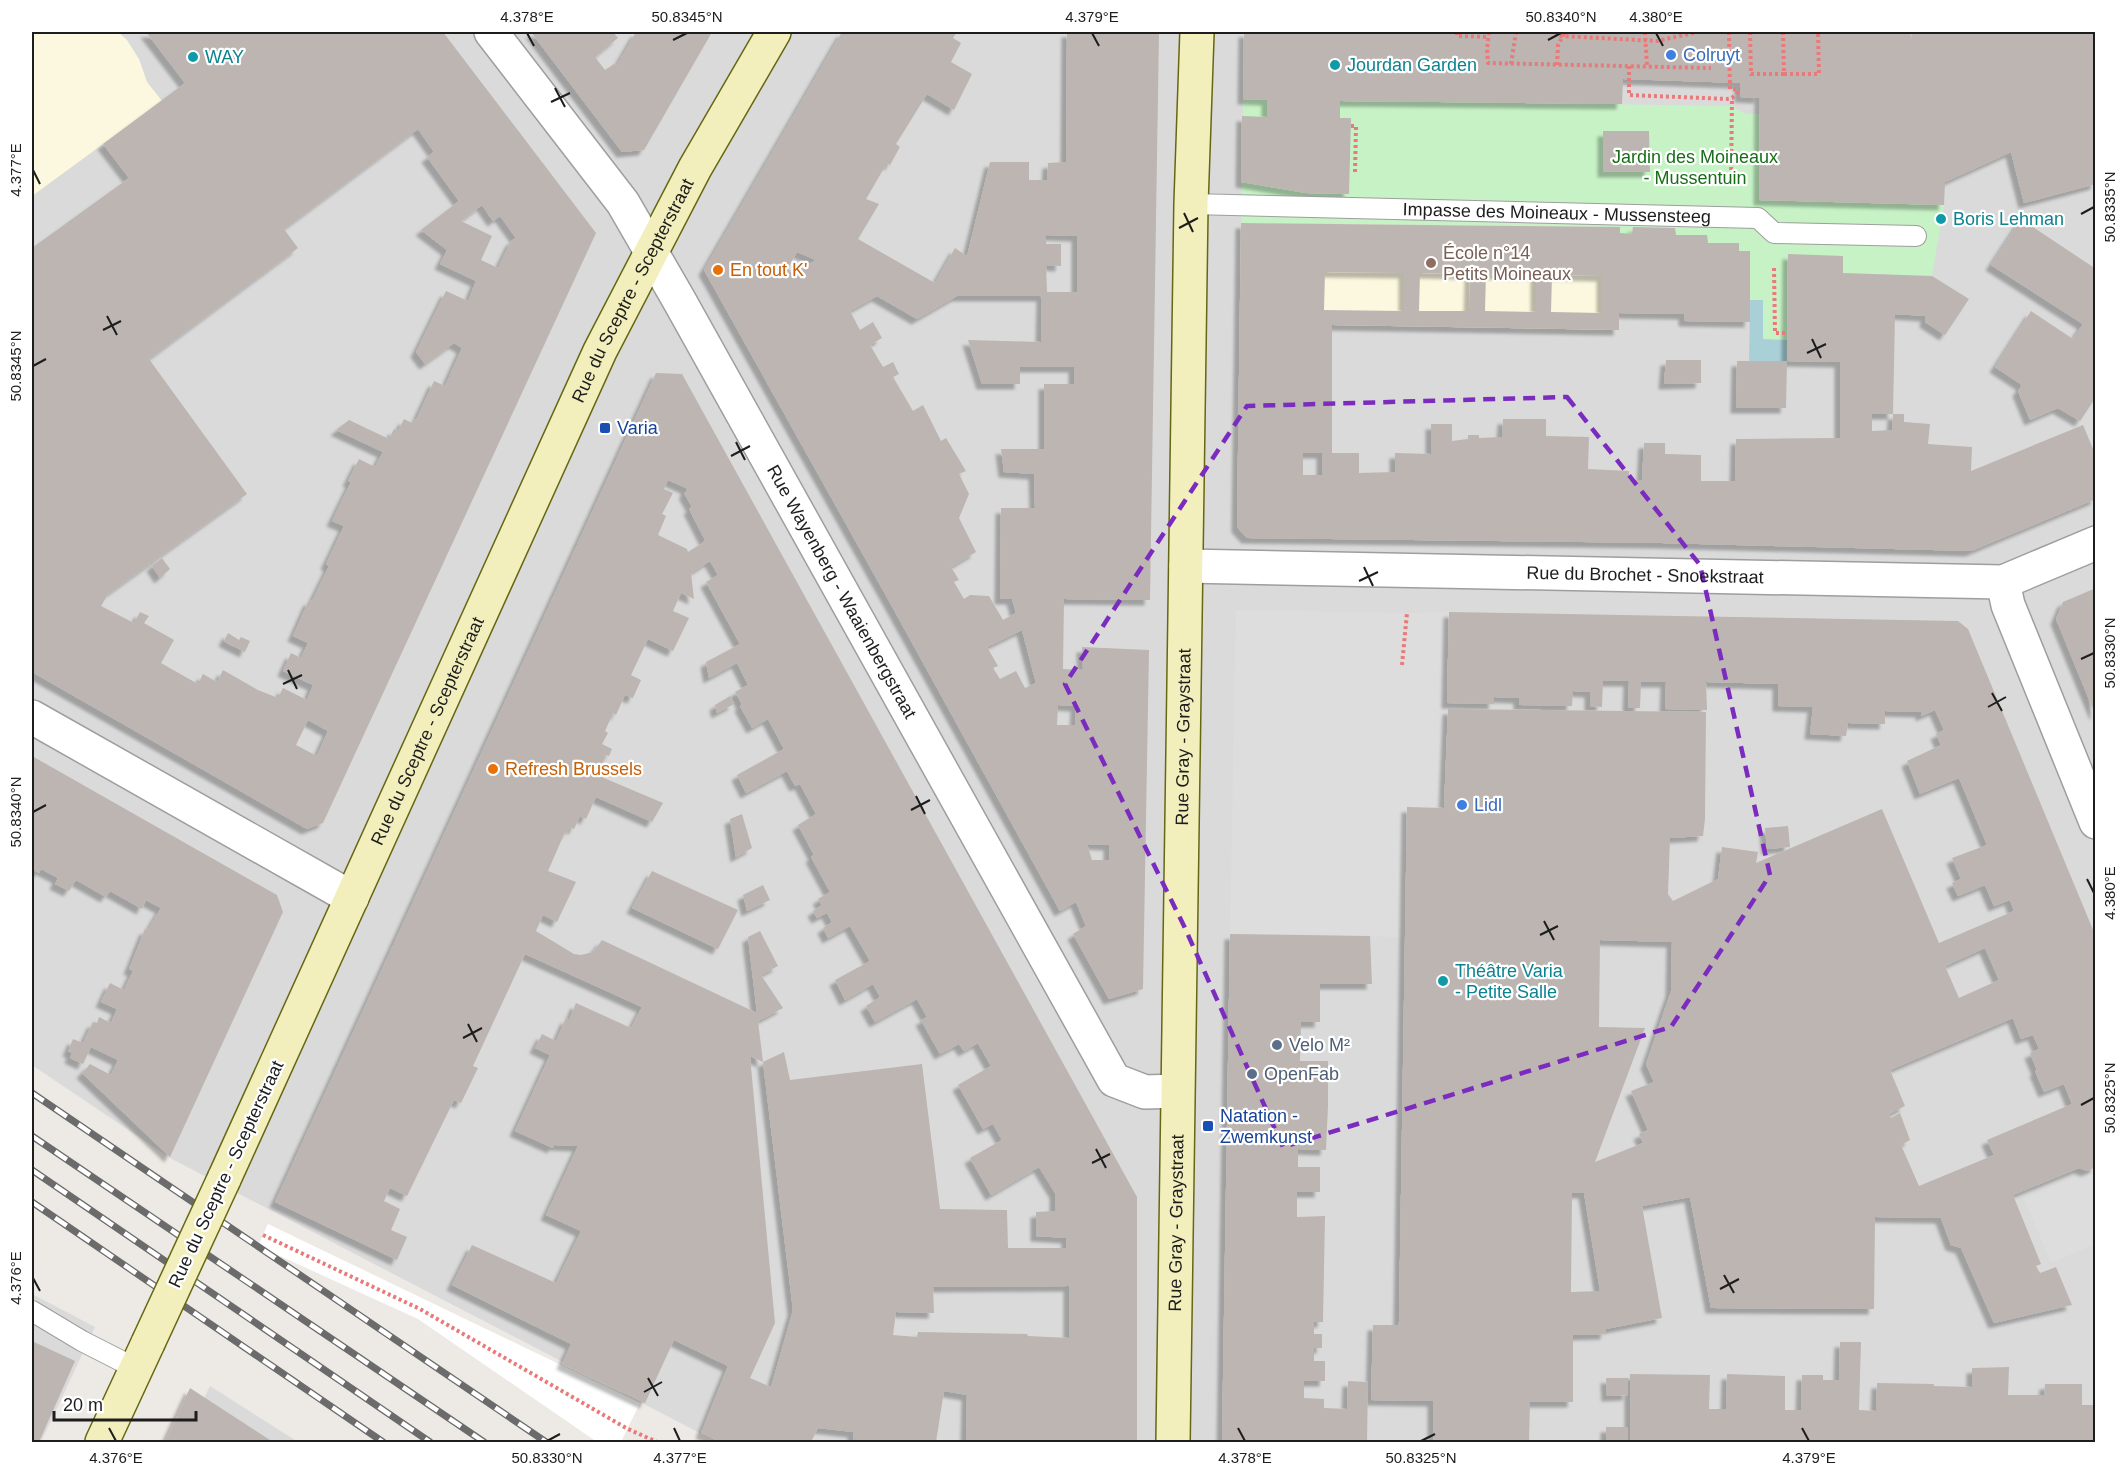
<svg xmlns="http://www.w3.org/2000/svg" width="2127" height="1474" viewBox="0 0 2127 1474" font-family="Arial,sans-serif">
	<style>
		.residential { fill: #dbdada }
		.education { fill: #fbf8df }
		.park { fill: #c6f2c5 }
		.parking { fill: #ddd }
		.water { fill: #a9d0d6 }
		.pier { fill: #fff }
		.building { fill: #bdb5b1; fill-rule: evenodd; filter: url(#shadow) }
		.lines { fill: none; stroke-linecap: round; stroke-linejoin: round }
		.lane-casing { stroke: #9e9e9e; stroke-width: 22 }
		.street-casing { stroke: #9e9e9e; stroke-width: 36 }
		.secondary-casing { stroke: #656711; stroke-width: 36 }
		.path { stroke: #e97a79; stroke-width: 4; stroke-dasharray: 3 3; stroke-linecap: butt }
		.lane { stroke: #fff; stroke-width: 20 }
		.street { stroke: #fff; stroke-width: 33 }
		.secondary { stroke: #f2efbd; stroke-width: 33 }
		.rail-casing { stroke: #6b6b6b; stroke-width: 7 }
		.rail { stroke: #fff; stroke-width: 4.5; stroke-dasharray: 14; stroke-linecap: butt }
		.secondary-bridge-casing { stroke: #656711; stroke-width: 36; stroke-linecap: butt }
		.secondary-bridge { stroke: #f2efbd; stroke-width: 33 }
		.marked { fill: none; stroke: #7b2cbf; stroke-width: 4.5; stroke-dasharray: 12 8; stroke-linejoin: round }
		.ticks { fill: none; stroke: #1d1d1d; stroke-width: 2 }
		.shop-dot { fill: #3f7fe0; stroke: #fff; stroke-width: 2 }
		.culture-dot { fill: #0f9aa8; stroke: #fff; stroke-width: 2 }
		.education-dot { fill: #8d6e63; stroke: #fff; stroke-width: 2 }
		.food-dot { fill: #e8710a; stroke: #fff; stroke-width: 2 }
		.transit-dot { fill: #1a4fb4; stroke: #fff; stroke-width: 2 }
		.service-dot { fill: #5c6f8a; stroke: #fff; stroke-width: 2 }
		.labels { text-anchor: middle; stroke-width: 4.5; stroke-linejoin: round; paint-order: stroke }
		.shop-label { font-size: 18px; fill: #366cbe; stroke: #fff; text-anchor: start }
		.culture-label { font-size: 18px; fill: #0d838f; stroke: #fff; text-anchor: start }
		.park-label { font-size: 18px; fill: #186e18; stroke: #fff }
		.street-label { font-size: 18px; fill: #1d1d1d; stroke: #fff }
		.education-label { font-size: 18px; fill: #785e54; stroke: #fff; text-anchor: start }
		.food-label { font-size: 18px; fill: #c56008; stroke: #fff; text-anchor: start }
		.transit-label { font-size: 18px; fill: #164399; stroke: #fff; text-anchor: start }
		.service-label { font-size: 18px; fill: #4e5e75; stroke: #fff; text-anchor: start }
		.neatline { fill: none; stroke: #1d1d1d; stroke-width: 2 }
		.ticks-label { font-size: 15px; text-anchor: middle; fill: #1d1d1d }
	</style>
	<defs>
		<filter id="shadow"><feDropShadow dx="-5.5" dy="5.5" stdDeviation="1.5" flood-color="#0004"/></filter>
	</defs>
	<rect width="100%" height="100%" fill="#ede9e4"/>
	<g class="residential">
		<polygon points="32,32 2095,32 2095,1442 717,1442 170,1158 32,1065"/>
		<polygon points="32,1294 95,1327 41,1442 32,1442"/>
		<polygon points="210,1386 298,1442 182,1442"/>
	</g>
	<g class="education">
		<polygon points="32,32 118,32 127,40 139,59 147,82 162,101 32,196"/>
		<polygon points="1241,223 1620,227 1619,330 1333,325 1303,326 1240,324"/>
	</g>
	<polygon class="park" points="1243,99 1731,106 1746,114 1761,114 1759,200 1944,205 1932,276 1843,273 1843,256 1788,255 1787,361 1749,361 1750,251 1739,251 1739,243 1708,243 1707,235 1676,235 1675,228 1633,227 1632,234 1620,233 1620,227 1241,223"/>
	<g class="parking">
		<polygon points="1236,610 1407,613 1449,612 1448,709 1444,808 1407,807 1405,937 1230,934"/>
		<polygon points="2095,1169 2095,1244 2051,1263 2024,1198"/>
	</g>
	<polygon class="water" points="1750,300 1763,300 1763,339 1788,340 1787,361 1749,361"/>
	<polygon class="pier" points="268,1224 640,1403 621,1442 597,1442 418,1319 258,1246"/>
	<g class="building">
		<path d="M146 32H443L596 233 323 823 307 829 32 672V248L129 178 103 144 185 83ZM418 129 434 152 427 157 459 201 421 230 447 250 440 264 476 281 468 301 446 291 416 352 425 364 454 343 462 348 445 386 434 381 416 420 414 419 412 423 404 419 398 431 394 429 389 439 349 420 336 430 383 452 375 467 359 459 348 481 351 482 332 521 344 526 326 564 329 566 312 601 309 600 293 636 308 643 301 658 291 653 283 671 313 685 307 700 283 688 278 698 258 690 223 670 217 682 203 674 198 684 161 663 174 640 144 623 149 616 140 612 134 623 101 606 108 594 247 494 149 359 298 248 284 229ZM482 205 493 221 500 216 516 238 511 241 498 268 481 260 492 236 461 221ZM308 720 328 731 317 756 296 745Z"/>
		<polygon points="531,32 613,32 618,38 595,57 605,70 614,64 617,65 636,32 712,32 644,150 622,152"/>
		<path d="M842 32H957L953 38 961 43 951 62 972 74 954 110 927 94 896 144 900 147 890 165 887 163 866 199 879 204 858 239 935 283 955 248 967 256 990 162H1029V180H1047L1048 163 1066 162 1067 32H1159L1150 600 1064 599 1063 669 1083 670 1082 647 1149 650 1143 989 1109 999 1073 934 1086 926 1076 902 1060 911 889 601 704 270ZM1046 235 1077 236V292H1047L1046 265 1061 266V244H1046ZM797 252 816 260 792 274 788 268ZM877 296 917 319 957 296H1042L1041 342 968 340 982 384H1020V367H1074V384H1044V449H1001L1004 472 1034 474 1035 508H1001L1000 599H1012L1016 613 1003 620 989 596 970 595 964 599 954 582 959 580 951 567 976 552 959 518 969 494 959 474 966 471 946 438 941 441 923 405 913 411 893 377 899 374 893 362 883 367 870 345 882 338 873 322 860 330 850 311ZM1022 630 1036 683 1025 688 1016 671 1000 679 993 668 998 666 987 647ZM1058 705 1076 706 1075 725H1057ZM1087 844 1109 845V860H1092Z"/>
		<polygon points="1244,32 1910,32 1912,41 1911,32 2096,32 2096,184 2024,203 2011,152 1945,182 1944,205 1759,200 1760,89 1759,98 1740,97 1740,83 1623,79 1622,104 1340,101 1340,118 1351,118 1349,194 1306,193 1241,182 1242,116 1267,117 1267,100 1243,99"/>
		<polygon points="1603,131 1649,131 1650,172 1603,172"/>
		<polygon points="2021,219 2096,269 2096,397 2080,421 2058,408 2030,420 2018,391 2022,385 1995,367 2031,311 2073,339 2083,324 1991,265"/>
		<path d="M1241 223 1620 227V233L1632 234 1633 227 1675 228 1676 235H1707L1708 243H1739V251H1750V322L1684 321V314L1619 313V330L1332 325V453H1359V473L1395 472V453L1431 454V424H1452V441L1468 439V435H1479V438L1502 437 1503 419H1546V436L1589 437 1588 469 1629 471V480H1642L1644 443H1665V454L1701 455V481H1735L1736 439 1840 438V362L1787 361 1788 254 1843 256V273L1932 276 1969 299 1945 335 1925 322 1926 316 1895 314 1893 414H1872V431L1892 430 1893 414H1904V422L1930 424 1928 444 1972 447 1971 471 2083 425 2096 456V499L1971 551 1661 543 1247 538 1237 527ZM1325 272 1404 273V311L1324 310ZM1420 273 1470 274 1469 311H1419ZM1486 274 1536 275V312L1485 311ZM1552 275 1602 276V313L1551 312ZM1303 453H1322V475H1303Z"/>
		<polygon points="1666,360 1701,360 1701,383 1664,384"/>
		<polygon points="1737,361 1787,361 1786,408 1736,408"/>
		<path d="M656 373 682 374 1137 1197V1442H966L967 1395 944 1391 936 1442H853V1432L818 1428 811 1442H720L701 1433 728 1366 674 1340 645 1403 562 1364 571 1344 452 1285 472 1245 556 1283 581 1231 546 1215 578 1146 554 1145 553 1148 515 1131 550 1055 535 1048 542 1034 556 1041 566 1018 569 1020 576 1003 631 1028 642 1007 525 954 473 1066 478 1068 461 1103 454 1100 407 1196 390 1188 384 1201 400 1209 391 1230 407 1237 397 1260 275 1202ZM668 480 686 488V492L684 493 692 507 689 509 705 540 701 544 688 552 687 549 658 535 666 516 662 514 673 493 664 489ZM710 561 718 575 706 582 740 644 706 662 709 678 737 663 748 685 735 692 742 704 740 706 752 728 768 719 784 749 737 775 746 793 787 771 795 786 800 784 816 814 798 825 814 855 811 857 830 892 818 899 822 905 813 911 817 918 827 913 832 922 823 928 828 938 850 926 870 961 835 980 845 1000 873 984 880 997 866 1006 875 1022 917 999 927 1017 921 1020 940 1054 959 1044 964 1051 978 1043 991 1066 958 1085 983 1129 993 1124 1002 1140 970 1158 991 1195 1039 1167 1055 1193V1211L1036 1212V1236L1067 1238 1066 1248H1008L1007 1210 940 1209 922 1064 790 1080 784 1052 763 1062 793 1310 771 1387 750 1378 775 1323 750 1056 763 1062 758 1021 783 1008 761 975 778 966 760 931 748 937 757 1013 602 940 593 952 581 955 574 954 536 931 543 915 557 922 576 882 548 871 565 832 567 833 570 827 574 829 580 816 586 819 596 797 652 822 663 803 597 775 606 755 609 756 612 749 602 744 608 733 605 731 613 713 616 715 625 695 633 698 641 680 631 675 648 639 673 651 689 618 673 611 681 593 694 599 691 573ZM1069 1286V1338L1028 1336 1027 1334 918 1332 917 1337 893 1335 896 1312 934 1313 933 1287Z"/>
		<polygon points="162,558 170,569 160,578 152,566"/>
		<polygon points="2096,588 2096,714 2095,714 2056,619 2063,602"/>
		<path d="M1449 612 1958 621 1968 629 2096 937V1167L2087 1171 2079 1168 2013 1195 2041 1264 2036 1266 2040 1273 2056 1267 2072 1305 1994 1323 1961 1248 1951 1245 1941 1218 1875 1217 1874 1309 1711 1308 1690 1197 1642 1206 1662 1318 1606 1329V1334L1573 1335V1402H1530L1529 1442H1433V1401L1371 1400 1373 1325H1398L1399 1322 1407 807 1444 808 1448 709 1706 712 1705 819 1703 836 1670 838 1668 894 1673 901 1718 879 1722 847 1758 852 1756 863 1882 809 1939 943 2014 911 2010 900 1994 906 1985 885 1958 896 1952 883 1961 879 1952 858 1987 845 1959 778 1920 794 1907 761 1941 745 1936 734 1944 730 1935 710 1921 716V712L1885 711V724L1848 723 1846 736 1810 734 1813 707 1778 706V684L1706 682 1707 710 1665 709 1666 682H1641L1640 708H1628L1629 681H1603L1602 707 1590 706V692L1573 691 1572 706 1519 705V698L1494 697V704L1447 703ZM1600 940 1672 942 1671 991 1646 1064 1654 1082 1631 1091 1648 1130 1639 1134 1643 1143 1595 1162 1645 1028 1599 1027ZM1985 948 1999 980 1959 998 1945 966ZM2013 1018 2021 1039 2033 1035 2039 1049 2030 1053 2037 1070 2035 1071 2044 1092 2064 1084 2072 1104 1987 1140 1994 1155 1919 1186 1901 1145 1910 1140 1900 1113 1891 1118 1889 1114 1905 1106 1890 1070ZM1572 1193H1584L1600 1291 1571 1292Z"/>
		<polygon points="228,633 239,640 241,637 250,641 245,652 224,641"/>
		<polygon points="730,696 734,704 717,713 715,705"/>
		<polygon points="32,756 277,895 283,912 170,1157 82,1073 90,1064 111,1075 118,1060 91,1047 83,1064 70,1058 72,1053 68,1051 73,1039 83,1043 93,1022 97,1023 99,1017 111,1023 117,1009 101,1002 110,983 124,990 133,971 129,969 145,929 148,930 161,908 146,900 142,909 110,891 106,897 76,880 69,891 55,884 58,878 41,869 39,873 32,869"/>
		<polygon points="742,814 752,848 736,857 730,819"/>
		<polygon points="1788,826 1790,847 1767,849 1765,828"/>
		<polygon points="652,871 738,910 718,949 632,908"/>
		<polygon points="763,885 770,900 747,911 743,895"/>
		<polygon points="1230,934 1370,936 1372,984 1320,984 1320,1022 1301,1022 1300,1061 1328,1061 1328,1106 1326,1150 1298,1149 1298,1167 1320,1167 1320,1192 1297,1192 1297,1217 1325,1216 1323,1322 1314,1322 1314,1334 1322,1334 1322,1348 1314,1348 1314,1361 1325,1361 1325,1381 1304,1381 1304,1398 1324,1399 1324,1408 1347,1409 1348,1381 1368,1382 1367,1442 1222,1442"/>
		<polygon points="32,1341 75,1361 39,1442 32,1442"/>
		<polygon points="1840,1342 1861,1342 1859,1410 1876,1411 1877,1383 1934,1384 1934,1386 1972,1387 1972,1368 2009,1367 2008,1395 2044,1395 2045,1384 2082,1384 2082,1405 2096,1405 2096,1442 1630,1442 1630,1374 1710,1375 1709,1409 1726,1409 1727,1374 1785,1376 1785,1410 1801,1410 1802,1375 1823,1375 1823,1380 1839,1380"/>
		<polygon points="1606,1378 1628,1378 1628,1395 1607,1396"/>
		<polygon points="190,1388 273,1442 165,1442"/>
		<rect x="1606" y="1427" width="22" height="15"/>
	</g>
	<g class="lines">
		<g class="lane-casing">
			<g id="lane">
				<path id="s1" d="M1191 204 1758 218 1774 233 1916 236"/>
				<polyline points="32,1311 82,1341 135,1368"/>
			</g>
		</g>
		<g class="street-casing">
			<g id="street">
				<path id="s2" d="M491 32 623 203 679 300 1114 1080 1145 1092 1177 1091"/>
				<path id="s3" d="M1186 566 2003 582 2096 543"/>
				<polyline points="2003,582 2008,605 2096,822"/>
				<polyline points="32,717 352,898"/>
			</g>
		</g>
		<g class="secondary-casing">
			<g id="secondary">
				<path id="s4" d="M224 1179 600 351 695 168 774 32"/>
				<polyline points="102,1442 148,1343"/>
				<path id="s5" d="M1173 1442 1191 204 1197 32"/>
			</g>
		</g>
		<g class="path">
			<polyline points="1457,32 1457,36 1489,37"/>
			<polyline points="1489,32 1487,49 1488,63 1711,68"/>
			<polyline points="1555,32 1561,36 1657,41 1698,32"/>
			<polyline points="1645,32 1647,66"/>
			<polyline points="1729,32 1730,89 1740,90"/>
			<polyline points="1750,32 1751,74 1784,74"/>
			<polyline points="1783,32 1784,74 1819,74 1818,32"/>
			<polyline points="1511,64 1516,32"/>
			<polyline points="1557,65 1558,45 1565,32"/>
			<polyline points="1629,66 1629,95 1727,99 1732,98 1740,90"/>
			<polyline points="1351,126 1356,126 1355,173"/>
			<polyline points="1731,182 1732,98"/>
			<polyline points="1774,268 1775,333 1787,333"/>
			<polyline points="1402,665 1407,613"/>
			<polyline points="263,1235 420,1309 628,1429 657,1442"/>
		</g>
		<use href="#lane" class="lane"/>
		<use href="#street" class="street"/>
		<use href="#secondary" class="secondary"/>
		<g class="rail-casing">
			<g id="rail">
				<polyline points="32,1093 546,1442"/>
				<polyline points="32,1136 484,1442"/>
				<polyline points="32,1170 430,1442"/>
				<polyline points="32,1202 383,1442"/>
			</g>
		</g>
		<use href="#rail" class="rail"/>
		<g class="secondary-bridge-casing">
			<polyline id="secondary-bridge" points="148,1343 224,1179"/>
		</g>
		<use href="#secondary-bridge" class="secondary-bridge"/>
	</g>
	<path class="marked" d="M1567 397 1700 565 1770 875 1671 1027 1283 1147 1184 926 1065 684 1247 406Z"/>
	<path class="ticks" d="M527 33 534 46M1092 33 1099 46M1656 33 1663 46M673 40 687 33M1548 40 1561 33M555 88 565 107M551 102 570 93M33 170 40 184M1184 213 1193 232M2081 214 2094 207M1179 228 1198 218M107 316 117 335M103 330 121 321M1812 339 1821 358M1807 353 1826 344M33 366 46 359M736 442 745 460M731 456 750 446M1364 567 1373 586M1359 581 1378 572M2081 659 2094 653M288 670 297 689M283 684 302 675M1992 693 2002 711M1988 707 2006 697M916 796 925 814M911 810 930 800M33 812 46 805M2087 879 2094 893M1544 921 1554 940M1540 935 1558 926M468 1024 477 1042M463 1038 482 1028M2081 1105 2094 1098M1096 1149 1106 1168M1092 1163 1110 1154M1724 1275 1734 1293M33 1278 40 1291M1720 1289 1739 1279M648 1378 658 1396M644 1392 662 1382M109 1428 116 1441M674 1428 680 1441M1238 1428 1245 1441M1802 1428 1809 1441M547 1441 560 1434M1421 1441 1435 1434"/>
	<g class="shop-dot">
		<circle cx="1671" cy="55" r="6"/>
		<circle cx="1462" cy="805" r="6"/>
	</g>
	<g class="culture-dot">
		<circle cx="193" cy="57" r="6"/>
		<circle cx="1335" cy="65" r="6"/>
		<circle cx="1941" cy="219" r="6"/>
		<circle cx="1443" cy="981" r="6"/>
	</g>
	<circle class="education-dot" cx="1431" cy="263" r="6"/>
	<g class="food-dot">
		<circle cx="718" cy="270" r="6"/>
		<circle cx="493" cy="769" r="6"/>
	</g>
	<g class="transit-dot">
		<rect x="599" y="422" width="12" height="12" rx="3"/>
		<rect x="1202" y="1120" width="12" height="12" rx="3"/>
	</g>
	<g class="service-dot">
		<circle cx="1277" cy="1045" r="6"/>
		<circle cx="1252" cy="1074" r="6"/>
	</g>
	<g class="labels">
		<g class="shop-label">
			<text x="1683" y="61">Colruyt</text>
			<text x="1474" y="811">Lidl</text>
		</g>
		<g class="culture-label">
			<text x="205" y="63">WAY</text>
			<text x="1347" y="71">Jourdan Garden</text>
			<text x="1953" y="225">Boris Lehman</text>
			<text x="1455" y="977">Théâtre Varia<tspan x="1455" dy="21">- Petite Salle</tspan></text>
		</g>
		<g class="park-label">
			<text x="1695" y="163">Jardin des Moineaux<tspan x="1695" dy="21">- Mussentuin</tspan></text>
		</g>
		<g class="street-label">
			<text dy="6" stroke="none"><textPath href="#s1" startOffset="366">Impasse des Moineaux - Mussensteeg</textPath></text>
			<text dy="6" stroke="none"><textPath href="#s4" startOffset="978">Rue du Sceptre - Scepterstraat</textPath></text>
			<text dy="6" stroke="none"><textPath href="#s3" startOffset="459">Rue du Brochet - Snoekstraat</textPath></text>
			<text dy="6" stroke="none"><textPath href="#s2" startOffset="662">Rue Wayenberg - Waaienbergstraat</textPath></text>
			<text dy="6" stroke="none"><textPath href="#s4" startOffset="492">Rue du Sceptre - Scepterstraat</textPath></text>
			<text dy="6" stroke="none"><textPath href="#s5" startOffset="705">Rue Gray - Graystraat</textPath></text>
			<text transform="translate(226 1174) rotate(-65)" y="6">Rue du Sceptre - Scepterstraat</text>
			<text dy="6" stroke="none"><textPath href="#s5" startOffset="219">Rue Gray - Graystraat</textPath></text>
		</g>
		<g class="education-label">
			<text x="1443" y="259">École n°14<tspan x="1443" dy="21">Petits Moineaux</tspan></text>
		</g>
		<g class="food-label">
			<text x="730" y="276">En tout K'</text>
			<text x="505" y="775">Refresh Brussels</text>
		</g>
		<g class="transit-label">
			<text x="617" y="434">Varia</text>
			<text x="1220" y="1122">Natation -<tspan x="1220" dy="21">Zwemkunst</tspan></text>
		</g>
		<g class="service-label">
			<text x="1289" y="1051">Velo M²</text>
			<text x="1264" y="1080">OpenFab</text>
		</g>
	</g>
	<rect width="2127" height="1474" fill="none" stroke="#ffffff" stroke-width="66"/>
	<path d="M54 1411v9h142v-9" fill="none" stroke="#1d1d1d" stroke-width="3"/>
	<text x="63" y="1411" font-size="18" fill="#1d1d1d" stroke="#ffffff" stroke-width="4.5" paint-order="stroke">20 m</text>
	<rect x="33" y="33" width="2061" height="1408" class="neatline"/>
	<g class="ticks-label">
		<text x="527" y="22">4.378°E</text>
		<text x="687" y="22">50.8345°N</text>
		<text x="1092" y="22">4.379°E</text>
		<text x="1561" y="22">50.8340°N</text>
		<text x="1656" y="22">4.380°E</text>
		<text transform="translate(16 170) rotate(-90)" y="5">4.377°E</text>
		<text transform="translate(2110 207) rotate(-90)" y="5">50.8335°N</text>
		<text transform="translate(16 366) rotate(-90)" y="5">50.8345°N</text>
		<text transform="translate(2110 653) rotate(-90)" y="5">50.8330°N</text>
		<text transform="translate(16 812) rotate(-90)" y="5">50.8340°N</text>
		<text transform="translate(2110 893) rotate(-90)" y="5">4.380°E</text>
		<text transform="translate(2110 1098) rotate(-90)" y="5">50.8325°N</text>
		<text transform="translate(16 1278) rotate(-90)" y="5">4.376°E</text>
		<text x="116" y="1463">4.376°E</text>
		<text x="547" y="1463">50.8330°N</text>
		<text x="680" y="1463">4.377°E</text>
		<text x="1245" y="1463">4.378°E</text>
		<text x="1421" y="1463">50.8325°N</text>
		<text x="1809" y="1463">4.379°E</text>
	</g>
</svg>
